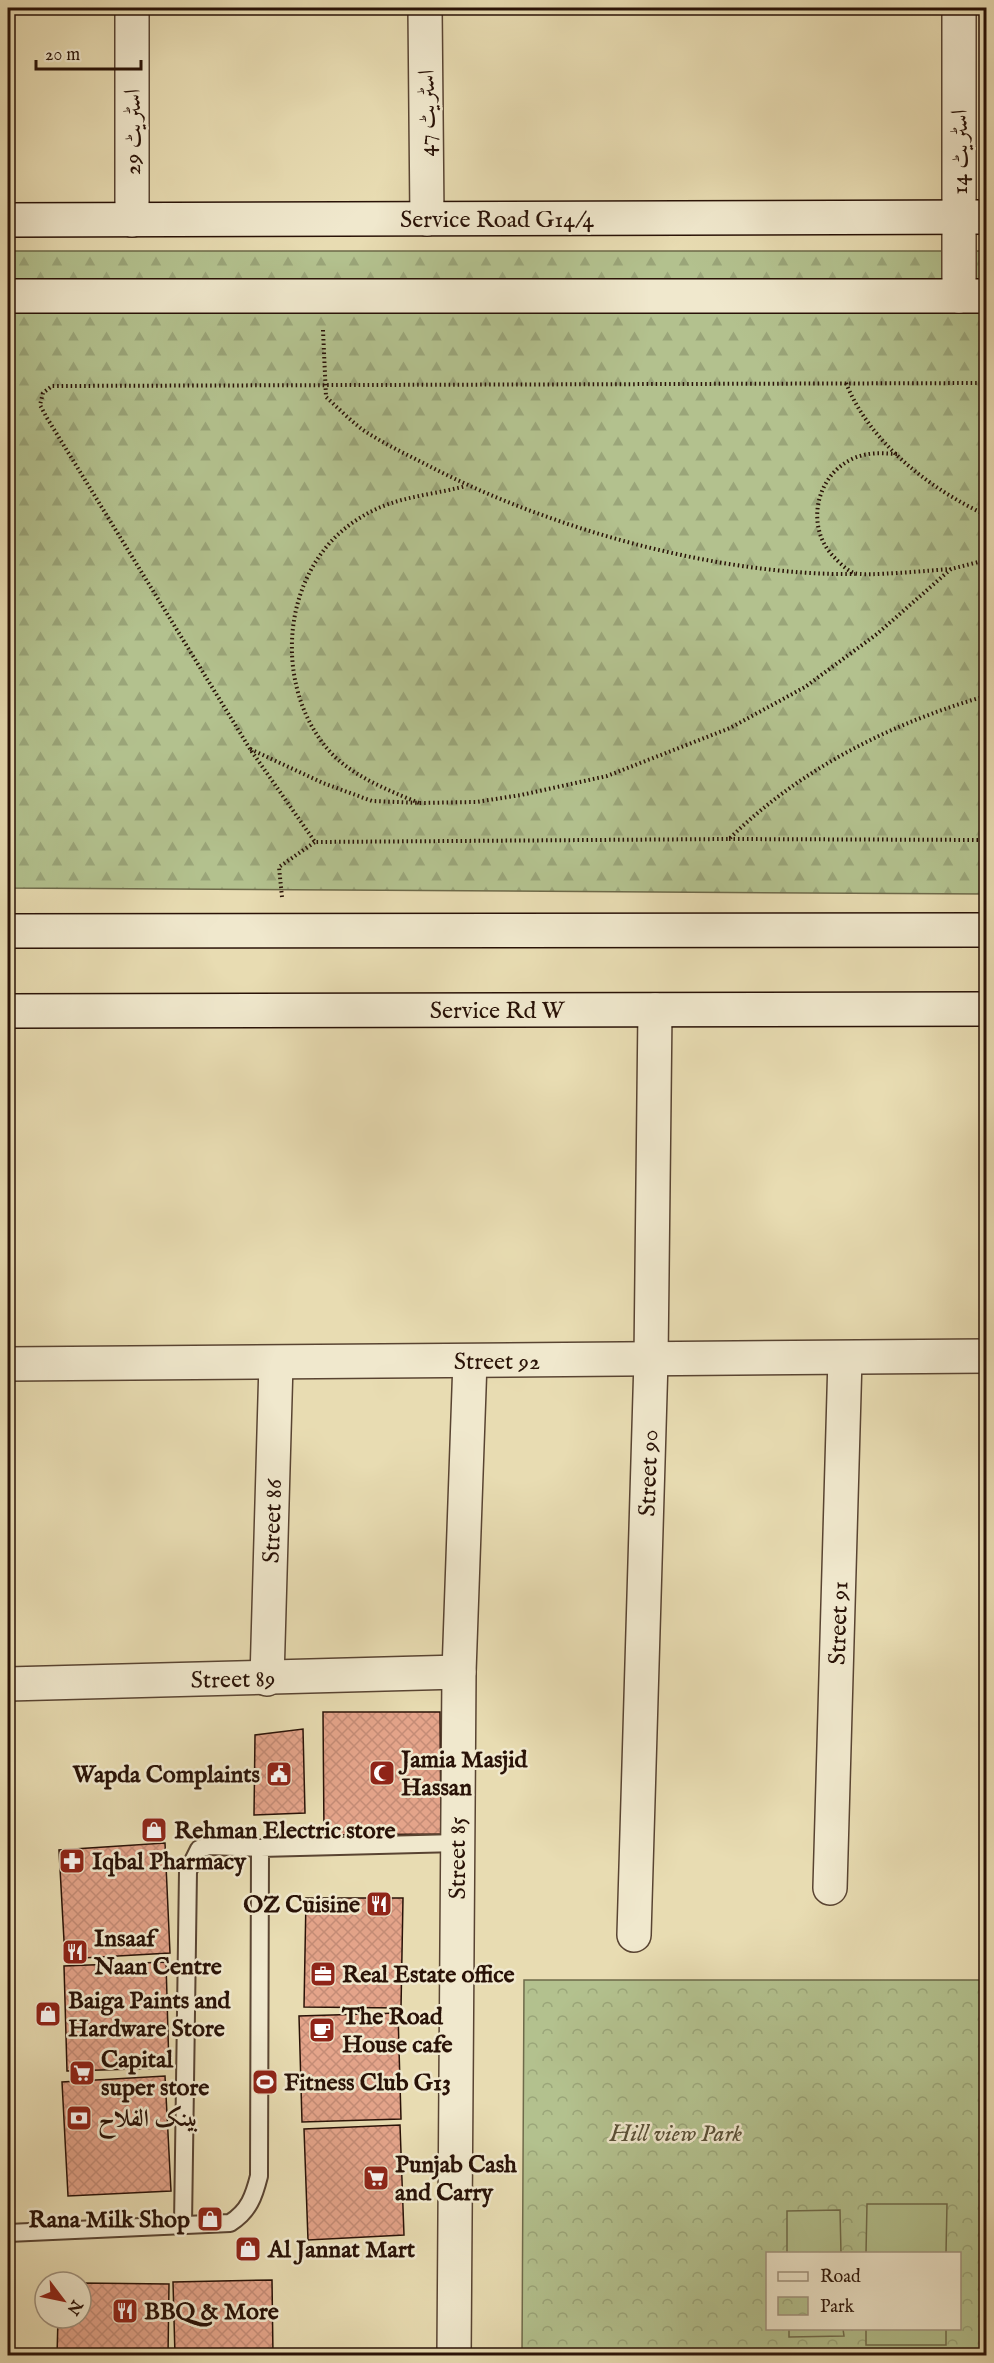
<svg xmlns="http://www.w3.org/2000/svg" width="994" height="2363" viewBox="0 0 994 2363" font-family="'IM FELL English',Amiri,serif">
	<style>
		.forest { fill: url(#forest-firs); stroke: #6e6a4a; stroke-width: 1.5 }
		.park { fill: url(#park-crowns); stroke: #6e6a4a; stroke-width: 1.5; fill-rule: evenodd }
		.pitch { fill: #b3c18e; stroke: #6e6a4a; stroke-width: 1.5 }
		.building { fill: url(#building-cross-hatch); stroke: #291207; stroke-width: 1.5 }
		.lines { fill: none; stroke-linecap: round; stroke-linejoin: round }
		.lane-casing { stroke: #594432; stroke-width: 20 }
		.street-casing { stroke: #594432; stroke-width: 36 }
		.secondary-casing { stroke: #291207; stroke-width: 36 }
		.path { stroke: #291207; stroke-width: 4; stroke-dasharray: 1.5 3; stroke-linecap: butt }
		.lane { stroke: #f0e8cd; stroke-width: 16 }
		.street { stroke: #f0e8cd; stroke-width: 33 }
		.secondary { stroke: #f0e8cd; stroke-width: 33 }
		.labels { text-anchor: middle; stroke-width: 5; stroke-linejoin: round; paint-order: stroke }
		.street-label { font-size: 24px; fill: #291207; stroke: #f0e8cd }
		.poi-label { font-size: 24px; font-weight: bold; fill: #291207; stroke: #f0e8cd; text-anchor: start }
		.park-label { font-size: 24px; font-style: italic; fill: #594f36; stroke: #f0e8cd }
	</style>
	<defs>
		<pattern id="forest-firs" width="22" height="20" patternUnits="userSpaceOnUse" patternTransform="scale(1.5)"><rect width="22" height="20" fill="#b3c18e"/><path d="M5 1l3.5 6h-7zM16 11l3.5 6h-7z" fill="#9aa579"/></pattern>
		<pattern id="park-crowns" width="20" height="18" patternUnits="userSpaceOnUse" patternTransform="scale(1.5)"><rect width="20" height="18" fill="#b3c18e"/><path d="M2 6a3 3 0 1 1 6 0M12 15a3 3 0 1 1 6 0" fill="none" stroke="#9aa579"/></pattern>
		<pattern id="building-cross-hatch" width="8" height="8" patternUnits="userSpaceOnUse" patternTransform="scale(1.5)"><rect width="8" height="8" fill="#e4a48a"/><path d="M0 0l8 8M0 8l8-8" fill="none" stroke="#c48c76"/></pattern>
	</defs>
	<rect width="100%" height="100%" fill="#e8dcb2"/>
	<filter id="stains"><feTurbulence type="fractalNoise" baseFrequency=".00333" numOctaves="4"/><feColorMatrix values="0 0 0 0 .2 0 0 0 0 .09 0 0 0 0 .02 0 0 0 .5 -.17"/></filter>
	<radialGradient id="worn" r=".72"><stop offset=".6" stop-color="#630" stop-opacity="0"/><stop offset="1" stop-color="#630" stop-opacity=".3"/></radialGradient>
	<polygon class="forest" points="8,251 986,251 986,894 8,888"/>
	<path class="park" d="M524 1980H986V2355L522 2356ZM768 2254H960V2328H768Z"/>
	<g class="pitch">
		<polygon points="867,2204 947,2204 946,2253 866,2253"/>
		<polygon points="840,2210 841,2253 787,2253 787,2211"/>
		<polygon points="789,2329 843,2329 844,2336 789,2337"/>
		<rect x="866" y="2329" width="80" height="16"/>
	</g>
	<g class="building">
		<polygon points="323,1712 440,1712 441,1834 324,1835"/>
		<polygon points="303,1729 305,1813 254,1815 255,1735"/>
		<polygon points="165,1843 170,1953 65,1959 59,1850"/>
		<polygon points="306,1898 403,1898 401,2008 304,2007"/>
		<polygon points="166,1962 169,2068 67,2071 64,1966"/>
		<polygon points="398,2013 401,2119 302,2122 299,2016"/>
		<polygon points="165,2076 171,2191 68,2196 62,2082"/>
		<polygon points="400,2125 404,2235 308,2240 304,2129"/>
		<polygon points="272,2280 273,2356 175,2356 173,2282"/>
		<polygon points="81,2283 169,2284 168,2356 57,2356 58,2318 81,2318"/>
	</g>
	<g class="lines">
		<g class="lane-casing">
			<g id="lane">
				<polyline points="183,2225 188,1871 199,1849 209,1846 260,1848"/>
				<path d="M8 2233 230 2223C249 2211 254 2196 259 2176L260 1848 458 1843"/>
			</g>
		</g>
		<g class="street-casing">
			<g id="street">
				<polyline points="132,8 132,220"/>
				<polyline points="425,8 427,219"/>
				<polyline points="959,8 959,296"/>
				<polyline points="8,1364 986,1356"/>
				<polyline points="267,1679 276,1363"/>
				<polyline points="8,1684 459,1672"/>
				<polyline points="830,1888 845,1358"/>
				<polyline points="634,1935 651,1360 655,1010"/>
				<polyline points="454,2356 459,1672 470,1361"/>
			</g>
		</g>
		<g class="secondary-casing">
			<g id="secondary">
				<polyline points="8,220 986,217"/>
				<polyline points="8,296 986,296"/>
				<polyline points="8,931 986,930"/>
				<polyline points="8,1011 986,1009"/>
			</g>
		</g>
		<g class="path">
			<path d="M323 330 326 397C338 408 350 420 363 430 384 444 408 455 431 467 551 529 719 576 855 574"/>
			<path d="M846 383C870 443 930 489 986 515"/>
			<path d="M897 454C881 453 867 452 852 459 816 476 805 526 833 556 839 562 846 570 854 573 862 577 935 570 950 569"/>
			<path d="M986 560 951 569 877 634 805 687 730 728 607 776 521 795 476 802 421 803 372 801 323 783 250 749 315 842 729 839C800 769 891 723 986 696"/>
			<polyline points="250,749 47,418 40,405 43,393 52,386 986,383"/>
			<path d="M419 803C388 790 356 778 332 754 272 690 279 572 355 521 392 496 424 497 466 486"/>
			<polyline points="729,839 986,840"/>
			<polyline points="282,897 279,867 315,842"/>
		</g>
		<use href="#lane" class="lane"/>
		<use href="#street" class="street"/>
		<use href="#secondary" class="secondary"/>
	</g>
	<defs>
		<g id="mosque-square" transform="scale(1.35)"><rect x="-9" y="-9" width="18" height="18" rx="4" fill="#8f2418" stroke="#f0e8cd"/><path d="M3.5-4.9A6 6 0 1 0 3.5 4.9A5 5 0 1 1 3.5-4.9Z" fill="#fff"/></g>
		<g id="civic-square" transform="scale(1.35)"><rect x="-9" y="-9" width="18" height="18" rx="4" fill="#8f2418" stroke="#f0e8cd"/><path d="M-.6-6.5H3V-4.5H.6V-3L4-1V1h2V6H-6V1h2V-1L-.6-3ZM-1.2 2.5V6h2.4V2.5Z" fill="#fff"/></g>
		<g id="shop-square" transform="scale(1.35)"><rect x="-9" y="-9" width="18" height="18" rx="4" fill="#8f2418" stroke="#f0e8cd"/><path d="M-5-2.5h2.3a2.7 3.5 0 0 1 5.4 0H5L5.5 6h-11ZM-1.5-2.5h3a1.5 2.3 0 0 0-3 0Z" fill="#fff"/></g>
		<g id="pharmacy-square" transform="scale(1.35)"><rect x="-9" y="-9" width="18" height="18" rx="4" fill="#8f2418" stroke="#f0e8cd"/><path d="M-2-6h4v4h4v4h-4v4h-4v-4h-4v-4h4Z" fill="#fff"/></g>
		<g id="restaurant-square" transform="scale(1.35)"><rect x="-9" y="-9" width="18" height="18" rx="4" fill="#8f2418" stroke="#f0e8cd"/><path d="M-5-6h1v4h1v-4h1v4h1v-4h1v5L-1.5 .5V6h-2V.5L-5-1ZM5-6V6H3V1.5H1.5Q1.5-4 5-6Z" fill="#fff"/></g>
		<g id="office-square" transform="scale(1.35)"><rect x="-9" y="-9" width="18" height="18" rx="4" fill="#8f2418" stroke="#f0e8cd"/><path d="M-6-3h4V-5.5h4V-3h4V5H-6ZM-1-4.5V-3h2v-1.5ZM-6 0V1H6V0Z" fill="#fff"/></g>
		<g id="cafe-square" transform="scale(1.35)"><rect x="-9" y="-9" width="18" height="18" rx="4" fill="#8f2418" stroke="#f0e8cd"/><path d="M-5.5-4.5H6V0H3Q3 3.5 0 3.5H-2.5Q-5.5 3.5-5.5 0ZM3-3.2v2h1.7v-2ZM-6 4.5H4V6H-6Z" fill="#fff"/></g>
		<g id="supermarket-square" transform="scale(1.35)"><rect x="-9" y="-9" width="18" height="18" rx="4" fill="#8f2418" stroke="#f0e8cd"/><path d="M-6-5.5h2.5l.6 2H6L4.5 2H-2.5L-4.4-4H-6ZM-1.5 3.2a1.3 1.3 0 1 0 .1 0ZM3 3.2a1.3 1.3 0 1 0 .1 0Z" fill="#fff"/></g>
		<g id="stadium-square" transform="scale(1.35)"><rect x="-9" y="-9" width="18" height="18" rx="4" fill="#8f2418" stroke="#f0e8cd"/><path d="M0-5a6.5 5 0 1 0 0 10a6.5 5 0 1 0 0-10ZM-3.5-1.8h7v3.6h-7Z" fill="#fff"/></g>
		<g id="bank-square" transform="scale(1.35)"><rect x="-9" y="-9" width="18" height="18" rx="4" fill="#8f2418" stroke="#f0e8cd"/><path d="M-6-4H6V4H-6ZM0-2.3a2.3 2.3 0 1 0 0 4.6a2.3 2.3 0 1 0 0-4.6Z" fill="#fff"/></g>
	</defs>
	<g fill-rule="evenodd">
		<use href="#mosque-square" x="382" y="1773"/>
		<use href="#civic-square" x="279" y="1774"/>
		<use href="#shop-square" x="154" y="1830"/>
		<use href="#pharmacy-square" x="72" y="1861"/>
		<use href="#restaurant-square" x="379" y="1904"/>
		<use href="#restaurant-square" x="75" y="1952"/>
		<use href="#office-square" x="323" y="1974"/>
		<use href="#shop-square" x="48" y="2014"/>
		<use href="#cafe-square" x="322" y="2030"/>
		<use href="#supermarket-square" x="82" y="2073"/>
		<use href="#stadium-square" x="265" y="2082"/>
		<use href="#bank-square" x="79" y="2118"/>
		<use href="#supermarket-square" x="376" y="2178"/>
		<use href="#shop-square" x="210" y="2219"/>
		<use href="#shop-square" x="248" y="2249"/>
		<use href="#restaurant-square" x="125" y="2311"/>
	</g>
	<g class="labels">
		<g class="street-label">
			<text transform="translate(426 113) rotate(-90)" y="8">اسٹریٹ 47</text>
			<text transform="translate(132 132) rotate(-90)" y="8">اسٹریٹ 29</text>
			<text transform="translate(959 152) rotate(-90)" y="8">اسٹریٹ 14</text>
			<text x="497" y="227">Service Road G14/4</text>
			<text x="497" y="1018">Service Rd W</text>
			<text x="497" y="1369">Street 92</text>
			<text transform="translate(648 1473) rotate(-88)" y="8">Street 90</text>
			<text transform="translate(272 1521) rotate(-88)" y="8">Street 86</text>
			<text transform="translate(838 1623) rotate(-88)" y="8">Street 91</text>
			<text transform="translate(233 1679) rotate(-1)" y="8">Street 89</text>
			<text transform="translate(457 1858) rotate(-90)" y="8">Street 85</text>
		</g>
		<g class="poi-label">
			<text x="401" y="1767">Jamia Masjid<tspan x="401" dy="28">Hassan</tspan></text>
			<text x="260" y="1782" text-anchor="end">Wapda Complaints</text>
			<text x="174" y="1838">Rehman Electric store</text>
			<text x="92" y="1869">Iqbal Pharmacy</text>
			<text x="360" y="1912" text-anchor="end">OZ Cuisine</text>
			<text x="94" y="1946">Insaaf<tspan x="94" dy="28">Naan Centre</tspan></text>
			<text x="342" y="1982">Real Estate office</text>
			<text x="68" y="2008">Baiga Paints and<tspan x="68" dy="28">Hardware Store</tspan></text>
			<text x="342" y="2024">The Road<tspan x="342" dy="28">House cafe</tspan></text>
			<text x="101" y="2067">Capital<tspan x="101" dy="28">super store</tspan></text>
			<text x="284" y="2090">Fitness Club G13</text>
			<text x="98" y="2126">بینک الفلاح</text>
			<text x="395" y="2172">Punjab Cash<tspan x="395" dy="28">and Carry</tspan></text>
			<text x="190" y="2227" text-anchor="end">Rana Milk Shop</text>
			<text x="268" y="2257">Al Jannat Mart</text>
			<text x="144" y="2319">BBQ &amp; More</text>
		</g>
		<g class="park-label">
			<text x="676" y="2141">Hill view Park</text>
		</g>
	</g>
	<rect width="994" height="2363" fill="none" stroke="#e8dcb2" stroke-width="30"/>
	<rect x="9" y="9" width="976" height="2345" fill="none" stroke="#291207" stroke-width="3"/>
	<rect x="15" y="15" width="964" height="2333" fill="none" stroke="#291207" stroke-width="1.5"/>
	<rect x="766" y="2252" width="195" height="78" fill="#f0e8cd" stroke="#a0927e" stroke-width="1.5"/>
	<rect x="778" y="2272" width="30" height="9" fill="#f0e8cd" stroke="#a0927e" stroke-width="1.5"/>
	<text x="820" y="2282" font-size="18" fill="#291207">Road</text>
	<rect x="778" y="2297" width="30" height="18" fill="url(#park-crowns)" stroke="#a0927e" stroke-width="1.5"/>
	<text x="820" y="2312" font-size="18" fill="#291207">Park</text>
	<g transform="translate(63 2300) rotate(122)"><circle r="28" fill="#f0e8cd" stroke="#a0927e" stroke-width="1.5"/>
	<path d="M0-4.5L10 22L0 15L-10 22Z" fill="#8f2418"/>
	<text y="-9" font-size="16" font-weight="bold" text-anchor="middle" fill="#291207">N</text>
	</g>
	<path d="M36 60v9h105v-9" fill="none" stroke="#291207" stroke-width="3"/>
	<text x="45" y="60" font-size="18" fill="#291207" stroke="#f0e8cd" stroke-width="4.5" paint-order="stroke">20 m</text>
	<rect width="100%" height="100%" filter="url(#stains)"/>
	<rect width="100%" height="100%" fill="url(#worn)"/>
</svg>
